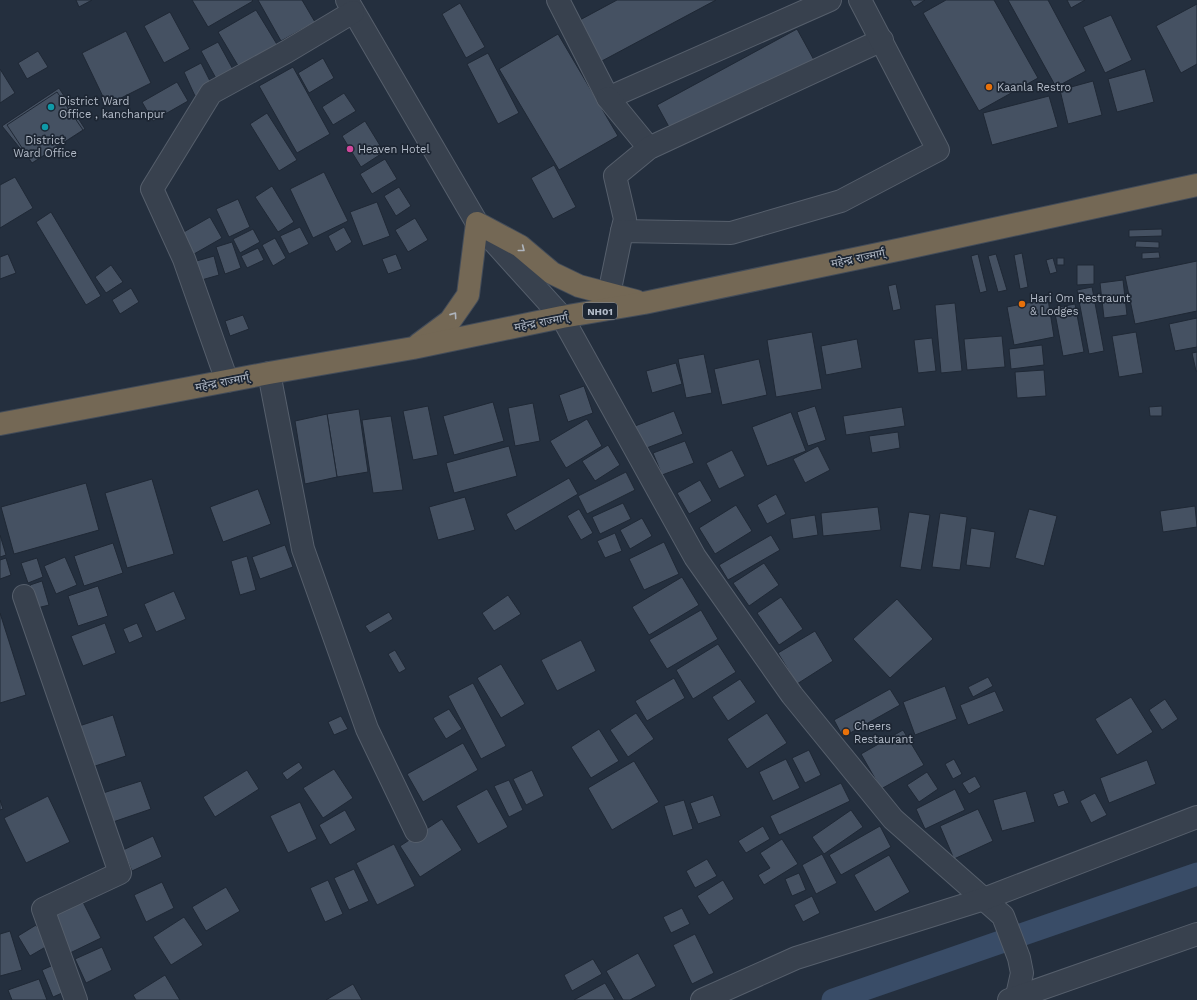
<svg xmlns="http://www.w3.org/2000/svg" width="1197" height="1000" viewBox="0 0 1197 1000" font-family="'Work Sans','Noto Sans Devanagari',sans-serif">
	<style>
		.lines { fill: none; stroke-linecap: round; stroke-linejoin: round }
		.canal { stroke: #394c67; stroke-width: 23 }
		.building { fill: #455162; stroke: #1f2835 }
		.minor-casing { stroke: #565f6c; stroke-width: 24 }
		.highway-casing { stroke: #434c59; stroke-width: 24 }
		.minor { stroke: #38414e; stroke-width: 22 }
		.highway { stroke: #746855; stroke-width: 22 }
		.oneway { stroke: #aeb4bd }
		.food-dot { fill: #e8710a; stroke: #1d2633; stroke-width: 1.5 }
		.culture-dot { fill: #0f9aa8; stroke: #1d2633; stroke-width: 1.5 }
		.hotel-dot { fill: #d1479c; stroke: #1d2633; stroke-width: 1.5 }
		.labels { text-anchor: middle; stroke-width: 3.5; stroke-linejoin: round; paint-order: stroke }
		.shield { fill: #1d2633; stroke: #878f9c; stroke-width: 1 }
		.shield-label { font-size: 10px; font-weight: bold; fill: #b4bcc9 }
		.poi-label { font-size: 11px; fill: #b4bcc9; stroke: #1d2633; text-anchor: start }
		.street-label { font-size: 11px; fill: #b4bcc9; stroke: #1d2633 }
	</style>
	<rect width="100%" height="100%" fill="#242f3e"/>
	<g class="lines">
		<polyline class="canal" points="833,1000 1197,874"/>
	</g>
	<g class="building">
		<polygon points="76,0 92,0 79,7"/>
		<polygon points="192,0 252,0 253,1 208,27"/>
		<polygon points="258,0 302,0 315,22 281,41"/>
		<polygon points="617,0 716,0 600,62 578,21"/>
		<polygon points="910,0 925,0 914,7"/>
		<polygon points="946,0 994,0 1038,78 979,111 923,13"/>
		<polygon points="1008,0 1048,0 1086,71 1056,87"/>
		<polygon points="1067,0 1085,0 1071,8"/>
		<polygon points="460,3 485,47 466,58 442,14"/>
		<polygon points="1197,4 1197,64 1181,73 1156,26"/>
		<polygon points="256,10 278,46 240,69 218,32"/>
		<polygon points="170,12 190,49 164,63 144,26"/>
		<polygon points="1111,15 1132,60 1105,73 1083,27"/>
		<polygon points="797,29 814,60 674,136 657,105"/>
		<polygon points="126,31 151,83 107,105 82,53"/>
		<polygon points="558,34 618,136 559,170 499,69"/>
		<polygon points="218,42 235,73 218,82 201,51"/>
		<polygon points="38,51 48,67 27,79 18,63"/>
		<polygon points="488,53 519,113 498,124 467,64"/>
		<polygon points="323,58 334,78 309,93 298,73"/>
		<polygon points="201,63 213,87 195,96 184,72"/>
		<polygon points="293,67 330,134 297,153 259,86"/>
		<polygon points="0,69 15,93 0,103"/>
		<polygon points="1145,69 1154,102 1117,112 1108,79"/>
		<polygon points="1093,81 1102,115 1068,124 1060,90"/>
		<polygon points="177,82 188,101 153,121 142,102"/>
		<polygon points="59,88 85,129 32,163 2,126"/>
		<polygon points="57,92 83,130 32,163 7,125"/>
		<polygon points="344,93 356,111 333,125 322,107"/>
		<polygon points="1049,96 1058,127 992,145 983,113"/>
		<polygon points="267,113 297,160 279,171 250,124"/>
		<polygon points="365,121 384,152 361,167 342,136"/>
		<polygon points="385,159 397,179 372,194 360,174"/>
		<polygon points="554,165 576,207 553,219 531,178"/>
		<polygon points="324,172 348,221 313,238 290,189"/>
		<polygon points="15,177 33,208 0,228 0,185"/>
		<polygon points="272,186 294,222 278,232 255,197"/>
		<polygon points="399,187 411,206 396,216 384,196"/>
		<polygon points="238,199 250,227 229,237 216,209"/>
		<polygon points="377,202 390,236 363,246 350,212"/>
		<polygon points="51,212 101,296 86,305 36,222"/>
		<polygon points="210,217 222,238 194,254 182,233"/>
		<polygon points="415,218 428,240 408,252 395,230"/>
		<polygon points="300,227 309,244 289,254 280,236"/>
		<polygon points="344,227 352,242 336,252 328,236"/>
		<polygon points="253,229 260,242 240,253 233,239"/>
		<polygon points="1162,229 1162,236 1129,237 1129,230"/>
		<polygon points="275,238 286,258 273,266 262,245"/>
		<polygon points="1136,241 1159,242 1159,248 1135,247"/>
		<polygon points="232,242 241,268 225,274 216,247"/>
		<polygon points="258,248 264,260 247,268 241,256"/>
		<polygon points="1159,252 1160,258 1142,259 1142,253"/>
		<polygon points="1022,253 1028,287 1020,289 1014,255"/>
		<polygon points="8,254 16,273 0,279 0,257"/>
		<polygon points="396,254 402,269 388,274 382,259"/>
		<polygon points="978,254 987,291 980,293 971,256"/>
		<polygon points="996,254 1007,290 998,292 988,256"/>
		<polygon points="214,256 219,275 198,281 193,262"/>
		<polygon points="1053,258 1057,272 1050,274 1046,260"/>
		<rect x="1057" y="258" width="7" height="7"/>
		<polygon points="1197,261 1197,311 1135,324 1125,276"/>
		<polygon points="111,265 123,282 106,293 95,277"/>
		<polygon points="1077,265 1094,265 1094,284 1077,285"/>
		<polygon points="1123,280 1127,315 1104,318 1100,283"/>
		<polygon points="896,284 901,309 893,311 888,286"/>
		<polygon points="1092,287 1104,351 1089,354 1077,290"/>
		<polygon points="131,288 139,302 120,314 112,300"/>
		<polygon points="1048,299 1054,337 1014,345 1007,307"/>
		<polygon points="955,303 962,371 941,373 935,305"/>
		<polygon points="1075,304 1084,352 1063,356 1054,308"/>
		<polygon points="243,315 249,329 230,336 225,321"/>
		<polygon points="1197,318 1197,347 1175,351 1169,324"/>
		<polygon points="812,332 822,389 776,397 767,340"/>
		<polygon points="1136,332 1143,373 1119,377 1112,336"/>
		<polygon points="1002,336 1005,367 967,370 964,339"/>
		<polygon points="932,338 936,371 918,373 914,340"/>
		<polygon points="857,339 862,368 826,375 821,346"/>
		<polygon points="1042,345 1044,365 1011,369 1009,349"/>
		<polygon points="1197,352 1197,371 1196,371 1192,353"/>
		<polygon points="704,354 712,393 686,398 678,359"/>
		<polygon points="759,359 767,395 722,405 714,369"/>
		<polygon points="676,363 682,384 652,393 646,371"/>
		<polygon points="1044,370 1046,396 1017,398 1015,372"/>
		<polygon points="584,386 593,413 568,422 559,395"/>
		<polygon points="493,402 504,441 454,455 443,416"/>
		<polygon points="533,403 540,441 515,446 508,408"/>
		<polygon points="428,406 438,455 413,460 403,411"/>
		<polygon points="815,406 826,440 808,446 797,412"/>
		<polygon points="1162,406 1162,416 1150,416 1149,407"/>
		<polygon points="902,407 905,426 846,435 843,416"/>
		<polygon points="359,409 368,472 337,477 327,414"/>
		<polygon points="674,411 683,434 644,449 635,426"/>
		<polygon points="791,412 806,451 767,466 752,427"/>
		<polygon points="327,414 337,477 305,484 295,421"/>
		<polygon points="391,416 403,490 373,493 362,420"/>
		<polygon points="587,419 602,446 566,468 550,441"/>
		<polygon points="898,432 900,448 872,453 869,436"/>
		<polygon points="685,441 694,463 662,475 653,453"/>
		<polygon points="608,445 620,465 595,481 582,461"/>
		<polygon points="509,446 517,476 454,493 446,463"/>
		<polygon points="818,446 830,470 805,483 793,459"/>
		<polygon points="732,450 745,476 719,489 706,463"/>
		<polygon points="626,472 635,490 587,514 578,496"/>
		<polygon points="569,478 578,494 515,531 506,514"/>
		<polygon points="152,479 174,554 127,568 105,493"/>
		<polygon points="700,480 712,501 689,514 677,493"/>
		<polygon points="86,483 99,530 14,554 1,507"/>
		<polygon points="258,489 271,524 223,542 210,507"/>
		<polygon points="776,494 786,514 767,524 757,505"/>
		<polygon points="465,497 475,530 438,540 429,507"/>
		<polygon points="623,503 631,519 600,534 592,517"/>
		<polygon points="736,505 752,531 715,554 699,528"/>
		<polygon points="1195,506 1197,527 1163,532 1160,511"/>
		<polygon points="878,507 881,530 823,536 821,513"/>
		<polygon points="579,509 593,533 581,540 567,516"/>
		<polygon points="1029,509 1057,516 1044,566 1015,558"/>
		<polygon points="909,512 930,515 921,570 900,567"/>
		<polygon points="940,513 967,517 960,570 932,567"/>
		<polygon points="815,515 818,535 793,539 790,519"/>
		<polygon points="642,518 652,536 630,549 620,530"/>
		<polygon points="971,528 995,532 990,568 966,565"/>
		<polygon points="615,533 622,551 605,558 597,541"/>
		<polygon points="0,535 6,555 0,557"/>
		<polygon points="771,535 780,550 728,580 719,565"/>
		<polygon points="664,542 679,574 644,590 629,559"/>
		<polygon points="113,543 123,573 84,586 74,556"/>
		<polygon points="285,545 293,567 260,579 252,557"/>
		<polygon points="247,556 256,590 240,595 231,561"/>
		<polygon points="65,557 77,585 56,594 44,566"/>
		<polygon points="6,558 11,575 0,579 0,560"/>
		<polygon points="37,558 43,577 28,583 21,563"/>
		<polygon points="764,563 779,585 749,606 733,583"/>
		<polygon points="682,577 699,605 649,635 632,607"/>
		<polygon points="42,581 49,605 37,608 30,585"/>
		<polygon points="98,586 108,616 78,626 68,596"/>
		<polygon points="174,591 186,619 156,632 144,604"/>
		<polygon points="508,595 521,614 494,631 482,613"/>
		<polygon points="781,597 803,629 779,645 757,613"/>
		<polygon points="897,599 933,639 890,678 853,639"/>
		<polygon points="701,610 718,639 667,669 649,640"/>
		<polygon points="389,612 393,619 370,633 365,626"/>
		<polygon points="0,613 26,695 0,703"/>
		<polygon points="105,623 116,653 83,666 71,636"/>
		<polygon points="137,623 143,637 129,643 123,629"/>
		<polygon points="815,631 833,661 797,684 778,653"/>
		<polygon points="581,640 596,671 557,691 541,660"/>
		<polygon points="718,644 736,672 693,699 676,670"/>
		<polygon points="395,650 406,669 399,673 388,654"/>
		<polygon points="501,664 525,704 501,718 477,678"/>
		<polygon points="988,677 993,686 973,697 968,687"/>
		<polygon points="674,678 685,698 647,721 635,701"/>
		<polygon points="740,679 756,702 728,721 712,697"/>
		<polygon points="473,683 506,746 481,759 448,696"/>
		<polygon points="945,686 957,719 915,735 903,702"/>
		<polygon points="890,689 900,705 843,737 834,720"/>
		<polygon points="995,691 1004,711 968,725 960,705"/>
		<polygon points="1131,697 1153,732 1117,755 1095,719"/>
		<polygon points="1165,699 1178,719 1162,730 1149,710"/>
		<polygon points="449,709 462,729 446,739 433,718"/>
		<polygon points="636,713 654,739 628,757 610,730"/>
		<polygon points="767,713 787,743 747,769 727,739"/>
		<polygon points="113,715 126,756 92,767 79,726"/>
		<polygon points="341,716 348,729 334,735 328,722"/>
		<polygon points="599,729 619,761 591,778 571,747"/>
		<polygon points="903,730 924,765 881,789 861,754"/>
		<polygon points="463,743 478,770 423,802 407,774"/>
		<polygon points="809,750 821,775 805,783 792,758"/>
		<polygon points="786,759 800,788 773,801 759,772"/>
		<polygon points="954,759 962,774 953,779 945,764"/>
		<polygon points="1147,760 1156,784 1109,803 1100,778"/>
		<polygon points="634,761 659,802 612,830 588,788"/>
		<polygon points="299,762 303,768 287,780 282,773"/>
		<polygon points="334,769 353,798 323,818 303,788"/>
		<polygon points="247,770 259,789 215,817 203,797"/>
		<polygon points="532,770 544,796 526,805 513,779"/>
		<polygon points="927,772 938,789 919,802 907,785"/>
		<polygon points="975,776 981,787 969,794 962,783"/>
		<polygon points="509,780 523,810 509,817 494,786"/>
		<polygon points="141,781 151,809 113,822 103,793"/>
		<polygon points="841,783 850,801 779,835 770,816"/>
		<polygon points="487,789 508,827 478,844 456,806"/>
		<polygon points="955,789 965,810 925,829 916,809"/>
		<polygon points="1064,790 1069,803 1058,807 1053,794"/>
		<polygon points="1026,791 1035,822 1002,831 993,800"/>
		<polygon points="1095,793 1107,815 1091,823 1080,801"/>
		<polygon points="713,795 721,816 698,824 690,803"/>
		<polygon points="48,796 70,842 26,863 4,818"/>
		<polygon points="0,800 3,809 0,810"/>
		<polygon points="684,800 693,829 673,836 664,806"/>
		<polygon points="300,802 317,839 288,853 270,816"/>
		<polygon points="978,809 993,841 954,859 940,826"/>
		<polygon points="345,810 356,830 330,845 319,825"/>
		<polygon points="851,810 863,827 824,854 812,837"/>
		<polygon points="442,819 462,850 420,877 400,846"/>
		<polygon points="763,826 770,839 746,853 738,841"/>
		<polygon points="880,826 891,847 841,875 829,855"/>
		<polygon points="153,836 162,857 132,871 123,850"/>
		<polygon points="782,839 798,864 764,885 758,875 770,868 760,853"/>
		<polygon points="394,844 415,886 377,905 356,863"/>
		<polygon points="822,854 837,883 816,894 802,865"/>
		<polygon points="889,855 910,892 875,912 854,875"/>
		<polygon points="707,859 717,876 695,888 686,871"/>
		<polygon points="354,869 369,901 349,910 334,878"/>
		<polygon points="799,873 806,890 792,896 785,879"/>
		<polygon points="328,880 343,914 325,922 310,888"/>
		<polygon points="723,880 734,899 709,915 697,896"/>
		<polygon points="162,882 174,908 146,922 134,895"/>
		<polygon points="226,887 240,911 206,931 192,907"/>
		<polygon points="812,896 820,913 803,922 794,905"/>
		<polygon points="82,900 101,938 70,953 51,915"/>
		<polygon points="682,908 690,924 671,933 663,917"/>
		<polygon points="184,917 203,945 171,965 153,937"/>
		<polygon points="36,925 49,945 30,956 18,936"/>
		<polygon points="10,931 22,970 0,976 0,934"/>
		<polygon points="695,934 714,973 692,984 673,945"/>
		<polygon points="102,947 112,970 86,983 75,959"/>
		<polygon points="638,953 656,986 630,1000 623,1000 606,971"/>
		<polygon points="593,959 602,974 572,991 564,975"/>
		<polygon points="58,963 69,990 53,997 42,970"/>
		<polygon points="165,975 180,1000 136,1000 133,995"/>
		<polygon points="39,979 47,1000 12,1000 8,990"/>
		<polygon points="605,983 615,1000 574,1000"/>
		<polygon points="353,984 362,1000 326,1000"/>
	</g>
	<g class="lines">
		<g class="minor-casing">
			<g id="minor">
				<polyline points="347,0 477,223 562,317 695,557 792,695 893,819 1003,916 1019,958 1022,973 1016,1000"/>
				<polyline points="558,0 608,98 830,0"/>
				<polyline points="608,98 649,148"/>
				<polyline points="622,231 625,219 615,176 649,148 882,40"/>
				<polyline points="609,294 622,231 731,233 841,201 938,150 860,0"/>
				<polyline points="269,373 303,549 367,729 416,831"/>
				<polyline points="227,381 184,259 152,189 211,93 286,52 353,12"/>
				<polyline points="24,596 120,873 43,909 76,1000"/>
				<polyline points="702,1000 796,958 984,899 1197,817"/>
				<polyline points="1009,1000 1197,934"/>
			</g>
		</g>
		<g class="highway-casing">
			<g id="highway">
				<polyline points="419,344 450,321 468,295 477,223 520,246 552,273 579,286 636,301"/>
				<polyline points="0,424 269,373 413,348 562,317 644,303 902,249 1197,185"/>
			</g>
		</g>
		<use href="#minor" class="minor"/>
		<use href="#highway" class="highway"/>
	</g>
	<defs><path id="oneway-chevron" d="M-2-3.5L2.5 0L-2 3.5" fill="none" stroke-width="1.6" stroke-linecap="round" stroke-linejoin="round"/></defs>
	<g class="oneway">
		<use href="#oneway-chevron" transform="translate(522 249) rotate(38)"/>
		<use href="#oneway-chevron" transform="translate(454 315) rotate(-55)"/>
	</g>
	<g class="food-dot">
		<circle cx="989" cy="87" r="4"/>
		<circle cx="1022" cy="304" r="4"/>
		<circle cx="846" cy="732" r="4"/>
	</g>
	<g class="culture-dot">
		<circle cx="51" cy="107" r="4"/>
		<circle cx="45" cy="127" r="4"/>
	</g>
	<circle class="hotel-dot" cx="350" cy="149" r="4"/>
	<g class="labels">
		<rect class="shield" x="583" y="303" width="34" height="16" rx="3"/>
		<g class="shield-label">
			<text x="600" y="315">NH01</text>
		</g>
		<g class="poi-label">
			<text x="997" y="91">Kaanla Restro</text>
			<text x="59" y="105">District Ward<tspan x="59" dy="13">Office , kanchanpur</tspan></text>
			<text x="45" y="144" text-anchor="middle">District<tspan x="45" dy="13">Ward Office</tspan></text>
			<text x="358" y="153">Heaven Hotel</text>
			<text x="1030" y="302">Hari Om Restraunt<tspan x="1030" dy="13">&amp; Lodges</tspan></text>
			<text x="854" y="730">Cheers<tspan x="854" dy="13">Restaurant</tspan></text>
		</g>
		<g class="street-label">
			<text transform="translate(858 258) rotate(-12)" y="4">महेन्द्र राज्मार्ग्</text>
			<text transform="translate(541 322) rotate(-11)" y="4">महेन्द्र राज्मार्ग्</text>
			<text transform="translate(222 382) rotate(-11)" y="4">महेन्द्र राज्मार्ग्</text>
		</g>
	</g>
</svg>
